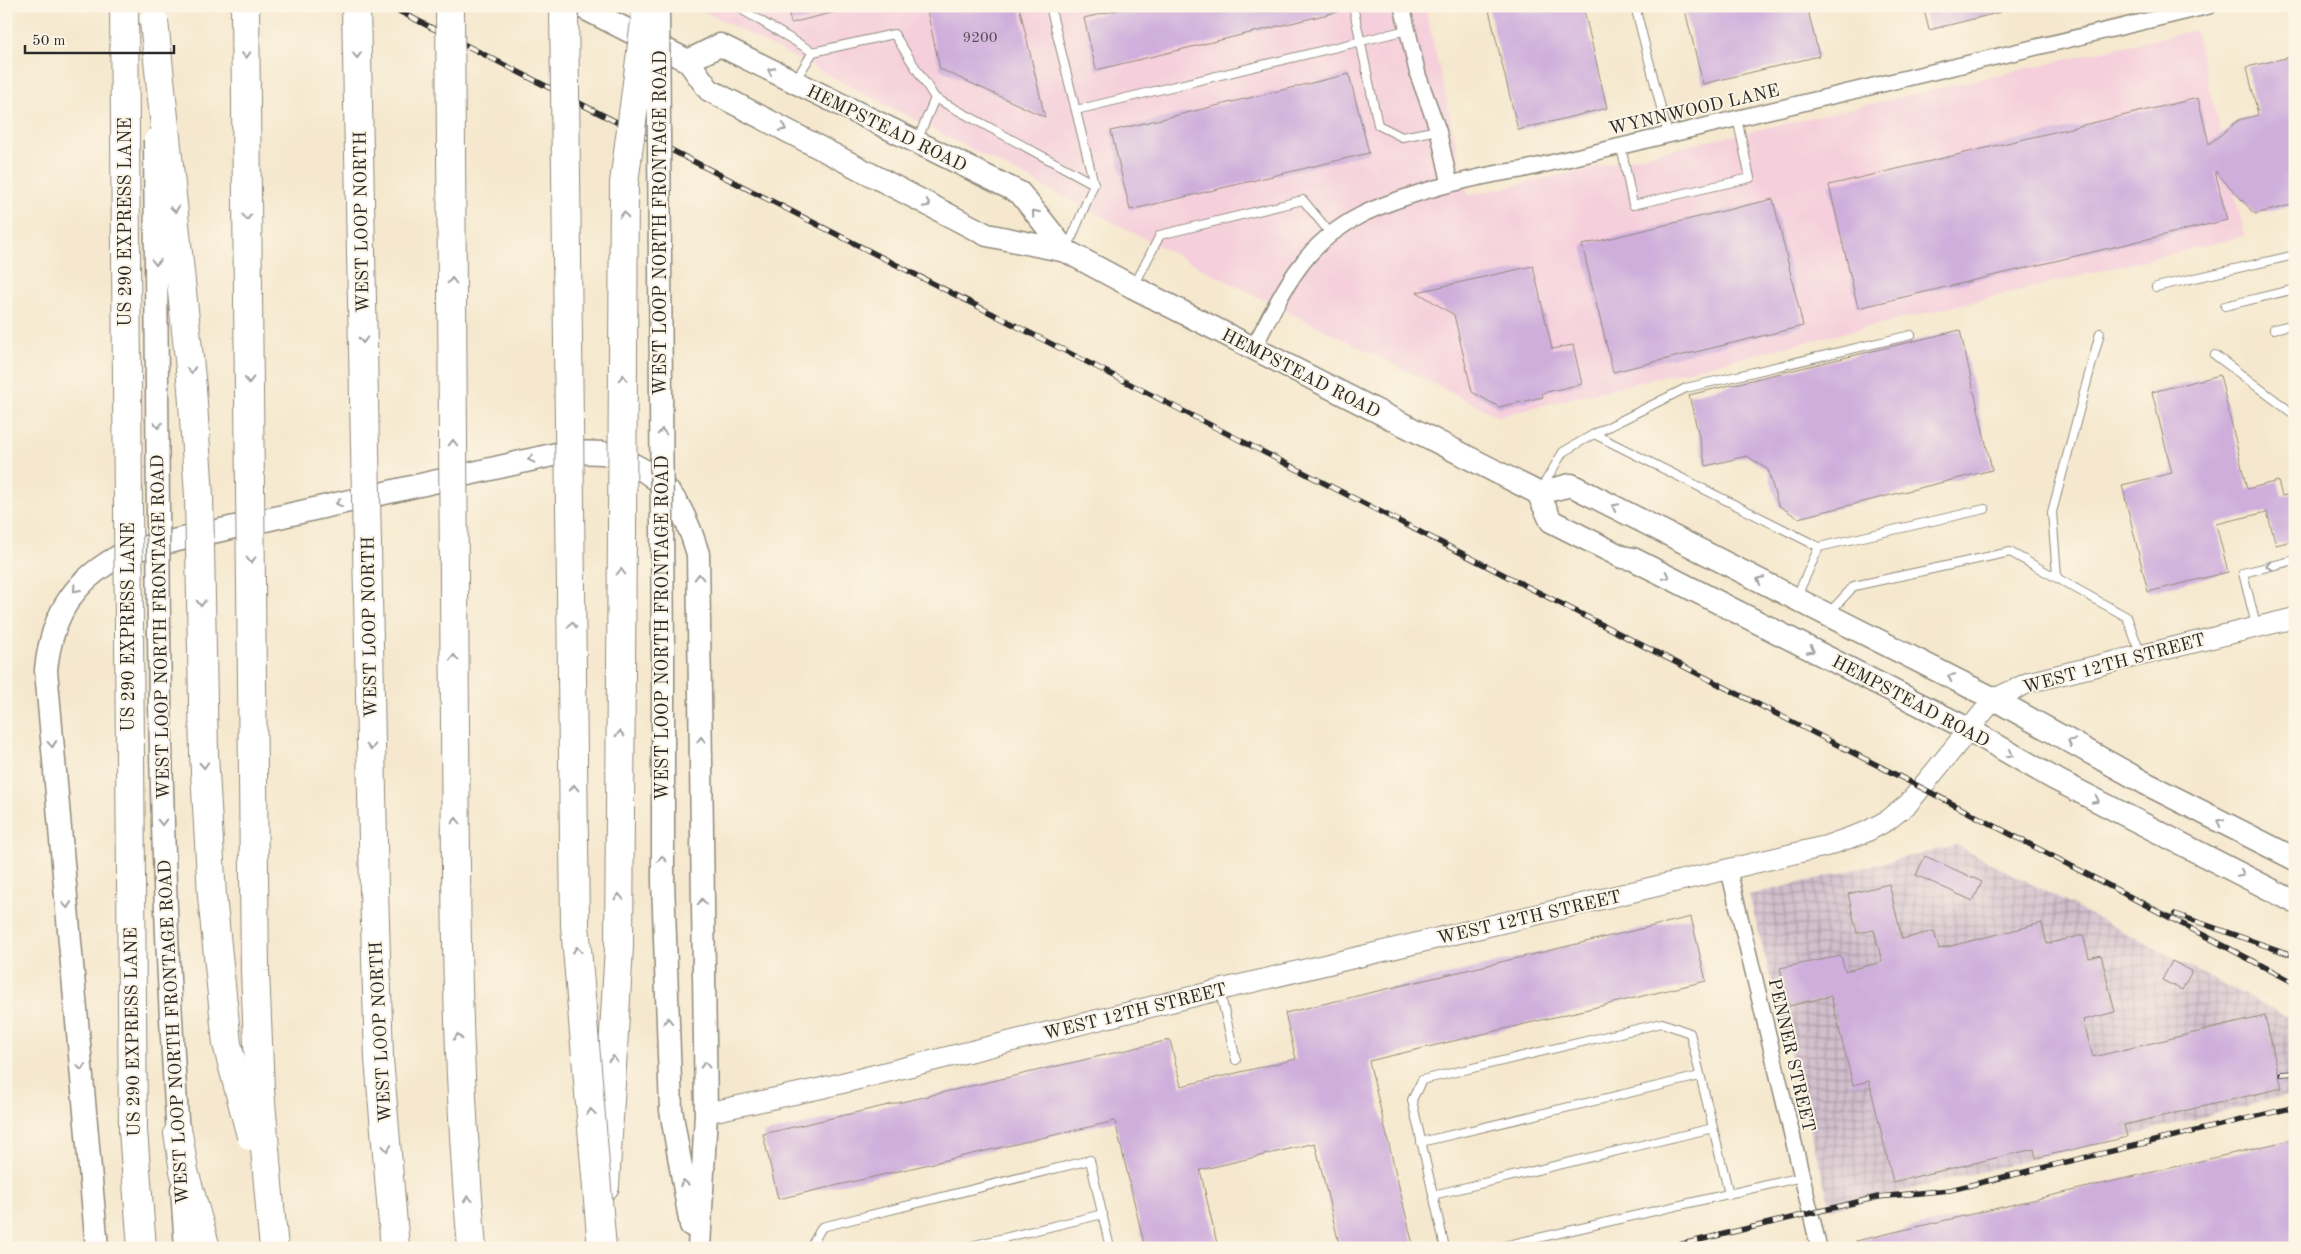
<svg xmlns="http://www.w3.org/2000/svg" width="2301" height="1254" viewBox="0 0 2301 1254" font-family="'Old Standard TT',serif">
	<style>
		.built { fill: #f5cfdc }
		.industrial { fill: url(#industrial-grid) }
		.building { fill: #cfaedc }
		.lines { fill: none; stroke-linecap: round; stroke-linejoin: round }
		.service-casing { stroke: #908a7c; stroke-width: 10 }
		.minor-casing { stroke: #908a7c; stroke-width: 18 }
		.tertiary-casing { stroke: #908a7c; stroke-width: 22 }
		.secondary-casing { stroke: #908a7c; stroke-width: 25 }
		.motorway-casing { stroke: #908a7c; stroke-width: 30 }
		.service { stroke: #fff; stroke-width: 8 }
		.minor { stroke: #fff; stroke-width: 15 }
		.tertiary { stroke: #fff; stroke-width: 20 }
		.secondary { stroke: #fff; stroke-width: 22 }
		.motorway { stroke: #fff; stroke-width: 28 }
		.rail-casing { stroke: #2b2b2b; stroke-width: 5.5 }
		.rail { stroke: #fcf5e5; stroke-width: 4; stroke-dasharray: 11; stroke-linecap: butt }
		.secondary-bridge-casing { stroke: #908a7c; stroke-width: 25; stroke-linecap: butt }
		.motorway-bridge-casing { stroke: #908a7c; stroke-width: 30; stroke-linecap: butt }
		.secondary-bridge { stroke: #fff; stroke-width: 22 }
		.motorway-bridge { stroke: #fff; stroke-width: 28 }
		.oneway { stroke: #a0a0a0 }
		.labels { text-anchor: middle; stroke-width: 4; stroke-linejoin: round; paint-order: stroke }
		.number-label { font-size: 15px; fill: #544c57 }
		.street-label { font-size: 18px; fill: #2b2b2b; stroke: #fcf5e5 }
	</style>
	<defs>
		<pattern id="industrial-grid" width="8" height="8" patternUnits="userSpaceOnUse" patternTransform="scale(1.25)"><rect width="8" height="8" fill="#d1bdcc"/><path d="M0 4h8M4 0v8" fill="none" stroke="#aa9aa6"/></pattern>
	</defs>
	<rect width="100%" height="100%" fill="#fcf5e5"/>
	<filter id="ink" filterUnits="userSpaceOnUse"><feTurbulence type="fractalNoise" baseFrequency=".02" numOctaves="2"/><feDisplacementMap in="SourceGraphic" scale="10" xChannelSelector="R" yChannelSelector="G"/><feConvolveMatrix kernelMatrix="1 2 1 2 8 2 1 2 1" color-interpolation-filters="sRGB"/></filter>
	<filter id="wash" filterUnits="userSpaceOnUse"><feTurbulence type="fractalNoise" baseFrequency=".0096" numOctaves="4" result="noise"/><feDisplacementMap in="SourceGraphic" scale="20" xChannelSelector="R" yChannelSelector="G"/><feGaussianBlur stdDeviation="1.12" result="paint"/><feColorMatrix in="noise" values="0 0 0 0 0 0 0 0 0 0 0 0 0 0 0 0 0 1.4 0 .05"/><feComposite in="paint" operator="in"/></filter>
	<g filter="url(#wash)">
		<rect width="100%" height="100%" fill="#f5e8ce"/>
		<polygon class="built" points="694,6 1425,6 1468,196 2195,30 2245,236 1498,416 1252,294"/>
		<polygon class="industrial" points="1956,845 2295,1021 2295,1094 1831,1209 1749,895"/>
		<g id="blocks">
			<g class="building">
				<polygon points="787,6 834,6 835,12 791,23"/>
				<polygon points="926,6 1019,6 1045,117 940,69"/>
				<polygon points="1134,6 1336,6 1337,12 1096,70 1084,18"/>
				<polygon points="1488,6 1583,6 1607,108 1518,130"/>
				<polygon points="1684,6 1807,6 1819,56 1703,84"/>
				<polygon points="1923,6 2000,6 2001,12 1929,30"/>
				<polygon points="2295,56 2295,204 2255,214 2215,171 2227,220 1858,308 1829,185 2198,98 2209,144 2239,120 2258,115 2247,67"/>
				<polygon points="1349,74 1369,153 1130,210 1111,131"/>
				<polygon points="1773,199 1803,326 1613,372 1582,245"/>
				<polygon points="1533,266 1552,349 1573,345 1582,384 1542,393 1543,397 1499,407 1472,392 1454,315 1417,292"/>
				<polygon points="1960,330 1992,470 1798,518 1778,505 1768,470 1747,456 1706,466 1689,395"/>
				<polygon points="2220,375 2247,489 2278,481 2282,496 2295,493 2295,540 2276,545 2267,512 2216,524 2228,572 2148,592 2122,485 2172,473 2152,392"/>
				<polygon points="1925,856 1982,882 1973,901 1916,875"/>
				<polygon points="1889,884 1902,939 1934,931 1939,949 2042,923 2047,944 2083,935 2089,958 2101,955 2115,1012 2083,1020 2093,1057 2265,1016 2282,1088 2124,1125 2127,1137 2036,1158 2034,1149 1893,1182 1869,1081 1853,1085 1831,996 1789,1006 1780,968 1841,956 1845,971 1882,962 1874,930 1857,933 1848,894"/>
				<polygon points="1691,917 1706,981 1369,1061 1413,1245 1403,1248 1340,1248 1315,1143 1200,1170 1218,1248 1145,1248 1115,1121 778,1199 763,1134 1170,1040 1181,1086 1296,1059 1285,1013"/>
				<polygon points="2172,961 2192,971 2182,990 2162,980"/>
				<polygon points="2295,1139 2295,1248 1857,1248 1856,1241"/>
			</g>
		</g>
	</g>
	<g filter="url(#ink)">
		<use href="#blocks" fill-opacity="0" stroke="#908a7c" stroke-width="1"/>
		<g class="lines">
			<g class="service-casing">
				<g id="service">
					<polyline points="744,6 744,11 813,52 894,34 935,98 1094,184"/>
					<polyline points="1050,6 1094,184 1067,249"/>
					<polyline points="1353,6 1378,125 1402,137 1438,130"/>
					<polyline points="1635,6 1668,135"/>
					<polyline points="795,81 813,52"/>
					<polyline points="1076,110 1407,30"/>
					<polyline points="917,141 935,98"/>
					<polyline points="1621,146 1633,205 1750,178 1737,118"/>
					<polyline points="1134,286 1160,235 1303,200 1331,234"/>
					<polyline points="2156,287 2295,255"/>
					<polyline points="2225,306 2295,289"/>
					<polyline points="2274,329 2295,324"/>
					<polyline points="2215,355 2295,415"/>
					<polyline points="1594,434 1686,388 1911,335"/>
					<polyline points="1542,487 1563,452 1594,434 1819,547 1985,509"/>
					<polyline points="2057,576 2052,512 2100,333"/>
					<polyline points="1797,596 1819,547"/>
					<polyline points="1829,613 1854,586 2010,552 2127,617 2141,655"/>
					<polyline points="2256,625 2243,573 2295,560"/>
					<polyline points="1220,992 1236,1060"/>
					<polyline points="1421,1142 1700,1076"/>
					<polyline points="1433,1195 1713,1128"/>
					<polyline points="810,1248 822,1227 1090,1160 1110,1248"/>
					<polyline points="962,1248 1103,1214"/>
					<polyline points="1445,1248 1412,1100 1422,1080 1662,1023 1690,1033 1729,1194"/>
					<polyline points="1495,1248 1802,1177"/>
				</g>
			</g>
			<g class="minor-casing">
				<g id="minor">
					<polyline points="1402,6 1418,75 1438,130 1450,184"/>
					<path d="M1253 348C1268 322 1280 293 1298 269 1333 219 1383 203 1439 187 1466 180 1493 173 1521 170L2209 6"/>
					<polyline points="1729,871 1819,1248"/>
				</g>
			</g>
			<g class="tertiary-casing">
				<polyline id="tertiary" points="706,1113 822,1088 1219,990 1826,846 1866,832 1888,820 1908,804 1994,699 2030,682 2295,618"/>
			</g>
			<g class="secondary-casing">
				<g id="secondary">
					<polyline points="580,6 688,61 709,90 987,235 1066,251 1133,287 1538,493 1551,521 1622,557 1633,559 1968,729 2053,778 2295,902"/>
					<polyline points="688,61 720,45 1020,193 1066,251"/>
					<polyline points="1538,493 1571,485 1994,699 2145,783 2295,859"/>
					<path d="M159 634C161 806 167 978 179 1150"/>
					<polyline points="663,655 663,881 671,1110 691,1225"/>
					<polyline points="182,1189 186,1248"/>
					<path d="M97 1248 46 670C52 611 76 577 129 551L561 453C575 453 589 452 603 453 610 454 618 459 625 461 669 479 685 510 698 554L706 1113 699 1248"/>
				</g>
			</g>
			<g class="motorway-casing">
				<g id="motorway">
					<path d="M456 869C457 996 461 1122 472 1248"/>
					<polyline points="374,890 379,1059 395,1248"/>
					<polyline points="178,1133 184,1171 206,1248"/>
					<polyline points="605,1186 619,947 622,532"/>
					<polyline points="270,1207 274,1248"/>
				</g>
			</g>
			<use href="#service" class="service"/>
			<use href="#minor" class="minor"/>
			<use href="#tertiary" class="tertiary"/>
			<use href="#secondary" class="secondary"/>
			<use href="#motorway" class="motorway"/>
			<g class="rail-casing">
				<g id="rail">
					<polyline points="389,6 1922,788 2295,983"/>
					<polyline points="2175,914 2295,956"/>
					<polyline points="2281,1074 2295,1073"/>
					<polyline points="1666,1248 1878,1197 1950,1190 1975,1184 2295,1107"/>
				</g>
			</g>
			<use href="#rail" class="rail"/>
			<g class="secondary-bridge-casing">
				<g id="secondary-bridge">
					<polyline points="658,6 663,655"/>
					<polyline points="155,140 159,634"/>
				</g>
			</g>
			<g class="motorway-bridge-casing">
				<g id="motorway-bridge">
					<polyline points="124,6 133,1130 142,1248"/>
					<polyline points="245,6 255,971 260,1090 270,1207"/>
					<polyline points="356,6 374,890"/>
					<polyline points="450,6 456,869"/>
					<polyline points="564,6 575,925 602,1248"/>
					<polyline points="154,21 192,388 199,496 204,754 212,896 227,1044 251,1136"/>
					<polyline points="622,532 624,183 647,6"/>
				</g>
			</g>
			<use href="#secondary-bridge" class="secondary-bridge"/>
			<use href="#motorway-bridge" class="motorway-bridge"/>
		</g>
		<defs><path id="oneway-chevron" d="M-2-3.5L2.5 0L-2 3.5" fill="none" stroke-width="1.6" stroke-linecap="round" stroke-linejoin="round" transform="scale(1.25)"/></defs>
		<g class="oneway">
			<use href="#oneway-chevron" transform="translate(246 55) rotate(89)"/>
			<use href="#oneway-chevron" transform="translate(357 55) rotate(89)"/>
			<use href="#oneway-chevron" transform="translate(771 71) rotate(-153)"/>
			<use href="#oneway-chevron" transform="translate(783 128) rotate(28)"/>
			<use href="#oneway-chevron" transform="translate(927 204) rotate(28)"/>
			<use href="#oneway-chevron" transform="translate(175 209) rotate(84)"/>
			<use href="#oneway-chevron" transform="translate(1035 213) rotate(-129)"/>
			<use href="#oneway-chevron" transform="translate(624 215) rotate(-90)"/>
			<use href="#oneway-chevron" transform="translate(247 217) rotate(89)"/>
			<use href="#oneway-chevron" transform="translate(156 262) rotate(90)"/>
			<use href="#oneway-chevron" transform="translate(452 281) rotate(-90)"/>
			<use href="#oneway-chevron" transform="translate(363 340) rotate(89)"/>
			<use href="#oneway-chevron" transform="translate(191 370) rotate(85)"/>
			<use href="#oneway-chevron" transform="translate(623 378) rotate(-90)"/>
			<use href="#oneway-chevron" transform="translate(249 380) rotate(89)"/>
			<use href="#oneway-chevron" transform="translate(158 425) rotate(90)"/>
			<use href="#oneway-chevron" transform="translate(662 432) rotate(-90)"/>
			<use href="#oneway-chevron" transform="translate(453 443) rotate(-90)"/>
			<use href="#oneway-chevron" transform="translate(531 459) rotate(167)"/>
			<use href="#oneway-chevron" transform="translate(339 503) rotate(167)"/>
			<use href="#oneway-chevron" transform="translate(1615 507) rotate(-153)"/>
			<use href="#oneway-chevron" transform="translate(251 560) rotate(89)"/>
			<use href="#oneway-chevron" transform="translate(2269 566) rotate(167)"/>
			<use href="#oneway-chevron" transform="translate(621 572) rotate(-90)"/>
			<use href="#oneway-chevron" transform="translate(1666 576) rotate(27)"/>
			<use href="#oneway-chevron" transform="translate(699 577) rotate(-92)"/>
			<use href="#oneway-chevron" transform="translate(1760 580) rotate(-153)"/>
			<use href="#oneway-chevron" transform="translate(76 589) rotate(132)"/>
			<use href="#oneway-chevron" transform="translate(201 603) rotate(89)"/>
			<use href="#oneway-chevron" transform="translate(572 625) rotate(-91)"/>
			<use href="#oneway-chevron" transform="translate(1811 650) rotate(27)"/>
			<use href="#oneway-chevron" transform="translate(454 658) rotate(-90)"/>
			<use href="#oneway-chevron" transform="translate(1951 677) rotate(-153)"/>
			<use href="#oneway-chevron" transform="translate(620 734) rotate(-90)"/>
			<use href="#oneway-chevron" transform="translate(701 740) rotate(-90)"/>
			<use href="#oneway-chevron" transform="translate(2071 742) rotate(-151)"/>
			<use href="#oneway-chevron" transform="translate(52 744) rotate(85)"/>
			<use href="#oneway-chevron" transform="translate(371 747) rotate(89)"/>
			<use href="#oneway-chevron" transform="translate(2010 754) rotate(30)"/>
			<use href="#oneway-chevron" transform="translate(204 765) rotate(87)"/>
			<use href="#oneway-chevron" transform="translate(574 788) rotate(-91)"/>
			<use href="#oneway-chevron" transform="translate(2096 800) rotate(27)"/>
			<use href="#oneway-chevron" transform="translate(456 821) rotate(-90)"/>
			<use href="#oneway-chevron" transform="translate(162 822) rotate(88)"/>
			<use href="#oneway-chevron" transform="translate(2220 822) rotate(-153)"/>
			<use href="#oneway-chevron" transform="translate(662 859) rotate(-90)"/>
			<use href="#oneway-chevron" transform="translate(2241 874) rotate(27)"/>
			<use href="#oneway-chevron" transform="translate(619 897) rotate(-90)"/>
			<use href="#oneway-chevron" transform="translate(702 902) rotate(-91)"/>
			<use href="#oneway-chevron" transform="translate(67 905) rotate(85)"/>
			<use href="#oneway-chevron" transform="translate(577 950) rotate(-95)"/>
			<use href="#oneway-chevron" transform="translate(668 1021) rotate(-92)"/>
			<use href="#oneway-chevron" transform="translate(458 1037) rotate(-93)"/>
			<use href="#oneway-chevron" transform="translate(613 1059) rotate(-87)"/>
			<use href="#oneway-chevron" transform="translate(705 1065) rotate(-91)"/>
			<use href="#oneway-chevron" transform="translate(81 1067) rotate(85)"/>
			<use href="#oneway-chevron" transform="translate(591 1112) rotate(-95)"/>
			<use href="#oneway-chevron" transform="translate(387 1148) rotate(85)"/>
			<use href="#oneway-chevron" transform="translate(684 1183) rotate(-100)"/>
			<use href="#oneway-chevron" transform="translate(468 1199) rotate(-95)"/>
		</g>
	</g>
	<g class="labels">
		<g class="number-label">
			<text x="980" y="42">9200</text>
		</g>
		<g class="street-label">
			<text transform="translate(1694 109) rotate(-13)" y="6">WYNNWOOD LANE</text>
			<text transform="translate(887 128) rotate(26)" y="6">HEMPSTEAD ROAD</text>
			<text transform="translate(125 222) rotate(-90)" y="6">US 290 EXPRESS LANE</text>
			<text transform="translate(361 222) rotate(-91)" y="6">WEST LOOP NORTH</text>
			<text transform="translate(660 223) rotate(-90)" y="6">WEST LOOP NORTH FRONTAGE ROAD</text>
			<text transform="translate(1301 373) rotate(27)" y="6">HEMPSTEAD ROAD</text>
			<text transform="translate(128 627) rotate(-90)" y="6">US 290 EXPRESS LANE</text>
			<text transform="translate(160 627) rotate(-91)" y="6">WEST LOOP NORTH FRONTAGE ROAD</text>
			<text transform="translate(369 627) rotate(-91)" y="6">WEST LOOP NORTH</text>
			<text transform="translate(662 628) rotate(-90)" y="6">WEST LOOP NORTH FRONTAGE ROAD</text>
			<text transform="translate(2114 663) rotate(-15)" y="6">WEST 12TH STREET</text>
			<text transform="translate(1911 701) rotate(28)" y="6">HEMPSTEAD ROAD</text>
			<text transform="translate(1529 917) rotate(-13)" y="6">WEST 12TH STREET</text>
			<text transform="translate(1135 1011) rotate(-14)" y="6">WEST 12TH STREET</text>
			<text transform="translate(132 1032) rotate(-91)" y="6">US 290 EXPRESS LANE</text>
			<text transform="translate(173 1032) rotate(-93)" y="6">WEST LOOP NORTH FRONTAGE ROAD</text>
			<text transform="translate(380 1032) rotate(-93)" y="6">WEST LOOP NORTH</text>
			<text transform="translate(1792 1055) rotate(77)" y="6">PENNER STREET</text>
		</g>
	</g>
	<rect width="2301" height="1254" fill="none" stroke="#fcf5e5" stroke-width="25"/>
	<path d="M25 45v8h149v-8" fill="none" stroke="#2b2b2b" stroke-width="2.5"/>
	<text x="32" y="45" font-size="15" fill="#2b2b2b" stroke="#fcf5e5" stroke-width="4" paint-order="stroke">50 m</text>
</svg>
